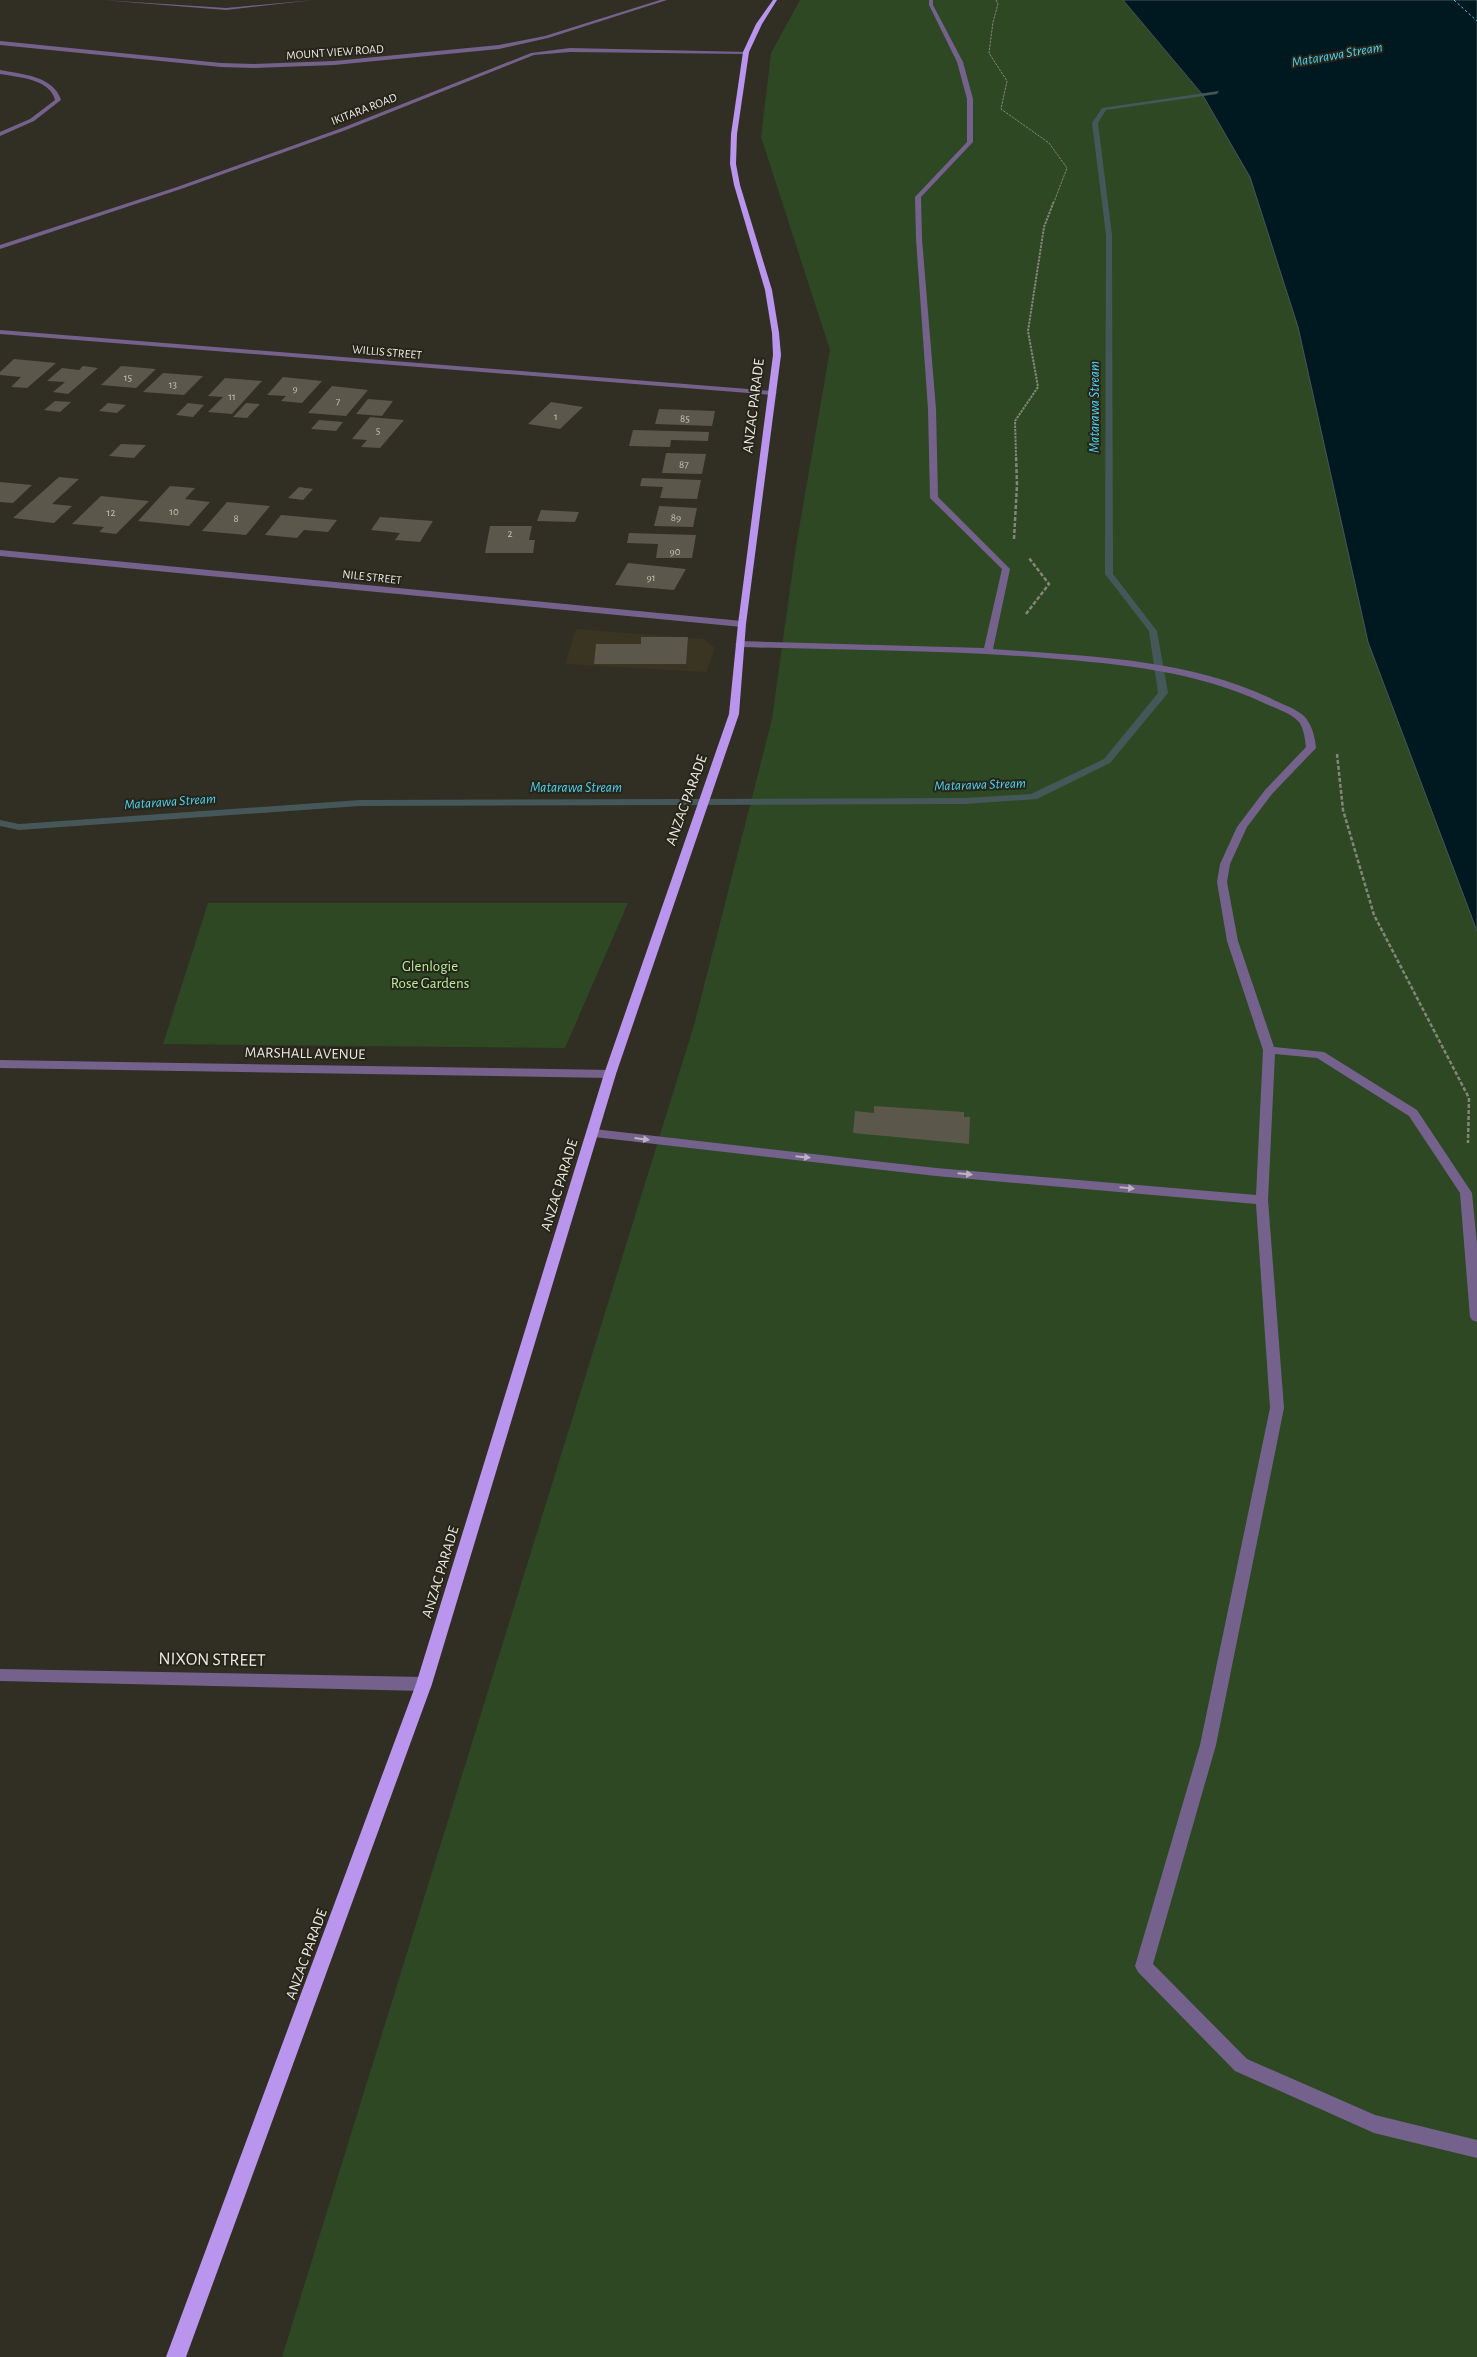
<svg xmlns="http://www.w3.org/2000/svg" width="1477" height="2357" viewBox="0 0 1477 2357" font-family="'Alegreya Sans',sans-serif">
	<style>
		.built { fill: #3a3523 }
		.green { fill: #2d4823 }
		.water { fill: #00181f; stroke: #46575a }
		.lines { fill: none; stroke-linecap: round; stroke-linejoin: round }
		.stream { fill: #46575a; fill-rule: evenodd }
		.ferry { stroke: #4bd3f3; stroke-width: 1; stroke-dasharray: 2.5 2.5; stroke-linecap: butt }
		.building { fill: #5b574b }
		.path-far2 { stroke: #86847b; stroke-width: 1; stroke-dasharray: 2.5 1; stroke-linecap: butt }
		.path-far1 { stroke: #86847b; stroke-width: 2; stroke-dasharray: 2.5 1; stroke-linecap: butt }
		.path { stroke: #86847b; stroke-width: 2.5; stroke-dasharray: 4 2; stroke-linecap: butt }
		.minor { fill: #74628d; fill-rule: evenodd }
		.major { fill: #ba95ed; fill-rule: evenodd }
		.oneway { fill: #bbb3c0 }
		.labels { text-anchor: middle; stroke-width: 4; stroke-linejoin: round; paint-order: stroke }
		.far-number-label { font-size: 11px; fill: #c7c4bc }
		.far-street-label { font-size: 12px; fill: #ebe9e2; stroke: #272419 }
		.far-water-label { font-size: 14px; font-style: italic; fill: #4bd3f3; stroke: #272419 }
		.street-label { font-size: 15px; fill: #ebe9e2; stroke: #272419 }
		.park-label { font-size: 15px; fill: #b1ed9c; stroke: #272419 }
		.near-street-label { font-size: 18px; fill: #ebe9e2; stroke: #272419 }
	</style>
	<rect width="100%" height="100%" fill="#312e23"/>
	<polygon class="built" points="576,629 703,639 715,648 706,672 565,664"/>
	<g class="green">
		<polygon points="800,0 1123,0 1202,94 1250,177 1477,857 1477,2357 282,2357 694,1025 772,719 796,546 830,350 761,137 771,53"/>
		<polygon points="208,903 628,903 565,1048 163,1044"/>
	</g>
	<polygon class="water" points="1123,0 1477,0 1477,931 1368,642 1298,327 1250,177 1202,94"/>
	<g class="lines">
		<polygon class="stream" points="1219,91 1217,94 1106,110 1098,123 1112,235 1113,574 1157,631 1168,693 1110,763 1037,799 965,804 360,806 19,830 0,826 0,820 19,824 360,800 965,798 1031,794 1104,759 1158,693 1149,631 1105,574 1106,235 1092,123 1102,108"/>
		<polyline class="ferry" points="1454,0 1477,21"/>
	</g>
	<g class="building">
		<polygon points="14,359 56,363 27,388 11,387 21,377 0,375 0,372"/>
		<polygon points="83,366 98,368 68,394 53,392 65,382 47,381 62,368 79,370"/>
		<polygon points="121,366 156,369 136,388 101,385"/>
		<polygon points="163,373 203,376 184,395 143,392"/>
		<polygon points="283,377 322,381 302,403 281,401 286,396 267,395"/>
		<polygon points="225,378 262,381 232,414 208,412 223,397 208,396"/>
		<polygon points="332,386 368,390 346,416 308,413"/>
		<polygon points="368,399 393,401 382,416 356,414"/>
		<polygon points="55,401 71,402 60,412 44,410"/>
		<polygon points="551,402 583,407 560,429 528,424"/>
		<polygon points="108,403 126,405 117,413 99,411"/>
		<polygon points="188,403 204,405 193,417 176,415"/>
		<polygon points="246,403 260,404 247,418 233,417"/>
		<polygon points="659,409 715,411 712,426 655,424"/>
		<polygon points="370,417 404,420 380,448 361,447 367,440 352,439"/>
		<polygon points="319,420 343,422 336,431 311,429"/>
		<polygon points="633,430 709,432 708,441 671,440 670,447 629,446"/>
		<polygon points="121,444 146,445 134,458 109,456"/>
		<polygon points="666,453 706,454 702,474 662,473"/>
		<polygon points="59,477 79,479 52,504 72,506 54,523 13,518"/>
		<polygon points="642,478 701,480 697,499 660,498 663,487 640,486"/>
		<polygon points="0,482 32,485 13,503 0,502"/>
		<polygon points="170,486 195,488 185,499 210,502 189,526 138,521"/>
		<polygon points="299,487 313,489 303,500 288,498"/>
		<polygon points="101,496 149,501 116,534 99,532 104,527 72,524"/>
		<polygon points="227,502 270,506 246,535 202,531"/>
		<polygon points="659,506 697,508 693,527 654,526"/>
		<polygon points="541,510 579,512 575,522 537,521"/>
		<polygon points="281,515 337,520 328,532 304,530 297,538 265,535"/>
		<polygon points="380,517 433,521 420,542 395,540 400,533 371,530"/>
		<polygon points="490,526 532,526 529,540 535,540 533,553 485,553"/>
		<polygon points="629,533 696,535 692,558 656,558 658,544 627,543"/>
		<polygon points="628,563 686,569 674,590 615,585"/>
		<polygon points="641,637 688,637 686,664 594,664 596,644 641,644"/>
		<polygon points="874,1106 964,1112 964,1117 970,1117 969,1144 853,1133 855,1111 874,1113"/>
	</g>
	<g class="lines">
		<polyline class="path-far2" points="996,0 998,4 993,22 989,53 1007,81 1001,109 1049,143 1067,168 1054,202"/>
		<polyline class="path-far1" points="1016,456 1015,421 1038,387 1028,331 1044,227 1054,201"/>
		<g class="path">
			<polyline points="1014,539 1017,485 1016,455"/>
			<polyline points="1026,614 1049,584 1029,558"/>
			<polyline points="1337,754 1343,810 1374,915 1469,1098 1468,1143"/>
		</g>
		<g class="minor">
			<polygon points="102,0 226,8 314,0 226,10"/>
			<polygon points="660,0 667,0 548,38 499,49 334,65 254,68 221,67 0,45 0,41 221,63 254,64 334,61 499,45 545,36"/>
			<path d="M929 0H933V5L963 62 973 99V142L921 197 922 239 936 409 938 497 1010 569 993 649C1086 656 1185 658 1270 698 1281 704 1295 708 1304 716 1312 725 1315 736 1316 748L1272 794 1247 827 1230 864 1227 882 1238 941 1274 1047 1324 1052 1417 1110 1472 1193 1477 1244V1322L1472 1320 1470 1317 1460 1193 1409 1116 1317 1058 1275 1054 1268 1200 1284 1408 1216 1745 1153 1964 1247 2059 1375 2115 1477 2140V2158L1374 2133 1235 2071 1138 1972 1135 1966 1200 1745 1270 1408 1256 1204 936 1176 594 1137 588 1133 594 1129 936 1168 1256 1195 1263 1050 1227 941 1217 882 1220 864 1237 827 1265 790 1306 747C1305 739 1304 729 1299 722 1291 713 1277 709 1266 704 1197 671 1121 664 1046 658 944 650 842 650 740 647L735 644 740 641 984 648 1002 569 930 498 928 409 916 239 915 197 967 142V99L957 62 929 5Z"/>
			<polygon points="570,48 749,52 746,54 570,52 534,55 346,130 181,189 0,249 0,245 177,187 342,128 531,53"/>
			<path d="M0 70C21 74 54 76 61 100L34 121 0 136V132L30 119 55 100C50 79 18 77 0 74Z"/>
			<polygon points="0,330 773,391 777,393 773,395 0,334"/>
			<polygon points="0,550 742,621 746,624 742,627 0,556"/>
			<polygon points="0,1060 610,1070 616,1074 610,1078 0,1068"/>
			<polygon points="0,1669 424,1677 430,1679 432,1684 430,1689 424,1691 0,1681"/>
		</g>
		<polygon class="major" points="773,0 777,0 762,24 749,52 737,134 736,164 740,185 772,290 779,333 781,355 746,624 739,714 616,1074 432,1684 186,2357 166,2357 416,1684 604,1074 729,714 738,624 773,355 772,333 765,290 734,185 730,164 731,134 743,52 756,24"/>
	</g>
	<defs><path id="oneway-solid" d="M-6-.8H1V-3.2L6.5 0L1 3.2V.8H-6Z" transform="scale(1.25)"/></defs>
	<g class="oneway">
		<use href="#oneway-solid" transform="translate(642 1139) rotate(7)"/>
		<use href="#oneway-solid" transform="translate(803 1157) rotate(6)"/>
		<use href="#oneway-solid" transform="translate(965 1174) rotate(5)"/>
		<use href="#oneway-solid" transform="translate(1127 1188) rotate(5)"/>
	</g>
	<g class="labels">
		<g class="far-number-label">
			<text x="128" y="381">15</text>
			<text x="173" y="388">13</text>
			<text x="295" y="392">9</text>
			<text x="232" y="400">11</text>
			<text x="338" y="405">7</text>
			<text x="556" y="420">1</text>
			<text x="685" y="422">85</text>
			<text x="378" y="434">5</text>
			<text x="684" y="468">87</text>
			<text x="174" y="515">10</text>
			<text x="111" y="516">12</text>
			<text x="676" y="521">89</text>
			<text x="236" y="522">8</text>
			<text x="510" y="537">2</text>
			<text x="675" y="555">90</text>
			<text x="651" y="581">91</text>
		</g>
		<g class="far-street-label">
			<text transform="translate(335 52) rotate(-4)" y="4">MOUNT VIEW ROAD</text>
			<text transform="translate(364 109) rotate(-21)" y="4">IKITARA ROAD</text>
			<text transform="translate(387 352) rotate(5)" y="4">WILLIS STREET</text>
			<text transform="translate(372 577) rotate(6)" y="4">NILE STREET</text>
		</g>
		<g class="far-water-label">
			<text transform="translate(1337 54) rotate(-10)" y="5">Matarawa Stream</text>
			<text transform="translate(1094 407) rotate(-90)" y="5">Matarawa Stream</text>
			<text transform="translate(980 784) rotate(-2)" y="5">Matarawa Stream</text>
			<text x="576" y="792">Matarawa Stream</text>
			<text transform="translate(170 801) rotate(-4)" y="5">Matarawa Stream</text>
		</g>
		<g class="street-label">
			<text transform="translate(753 406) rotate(-83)" y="5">ANZAC PARADE</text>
			<text transform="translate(686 800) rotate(-70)" y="5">ANZAC PARADE</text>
			<text transform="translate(305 1053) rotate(1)" y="5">MARSHALL AVENUE</text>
			<text transform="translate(559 1185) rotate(-73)" y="5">ANZAC PARADE</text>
			<text transform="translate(440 1572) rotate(-73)" y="5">ANZAC PARADE</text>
			<text transform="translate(306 1954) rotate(-70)" y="5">ANZAC PARADE</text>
		</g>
		<g class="park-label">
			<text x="430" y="971">Glenlogie<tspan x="430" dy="17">Rose Gardens</tspan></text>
		</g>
		<g class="near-street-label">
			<text transform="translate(212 1659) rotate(1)" y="6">NIXON STREET</text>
		</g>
	</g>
</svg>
